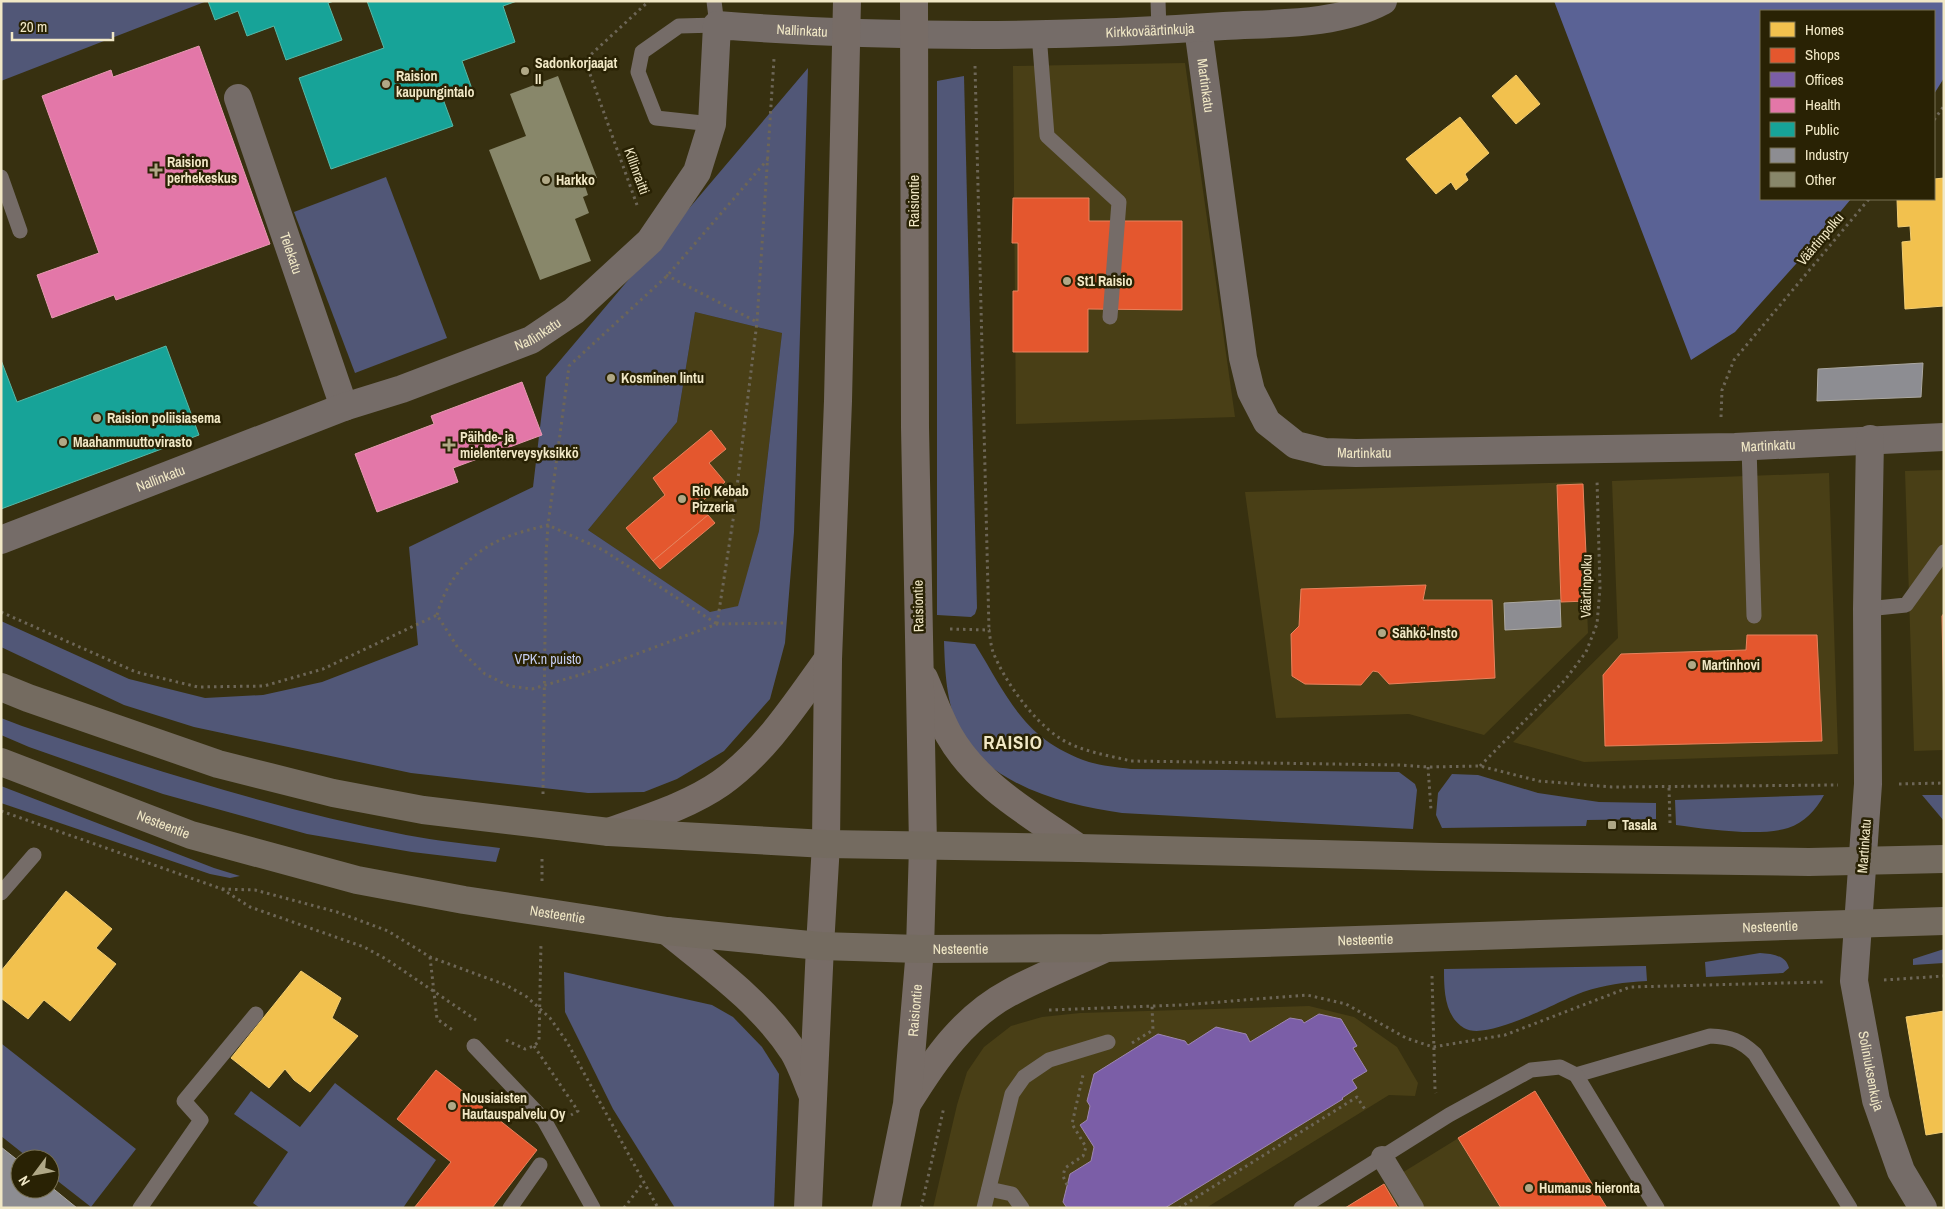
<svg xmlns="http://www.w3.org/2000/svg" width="1945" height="1209" viewBox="0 0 1945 1209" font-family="'Archivo Narrow',sans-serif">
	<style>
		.built { fill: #493f16 }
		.green { fill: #515777; fill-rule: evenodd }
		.forest { fill: #5a6295 }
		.homes { fill: #f2c14e; stroke: #f2cd72 }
		.shops { fill: #e4572e; stroke: #e8825c }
		.offices { fill: #7b5ea7; stroke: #9e87b0 }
		.health { fill: #e377a8; stroke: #e799b1 }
		.public { fill: #17a398; stroke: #58b8a6 }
		.industry { fill: #8d8d92; stroke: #aba8a2 }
		.building { fill: #88876a }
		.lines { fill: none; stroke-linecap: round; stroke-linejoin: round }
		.path { stroke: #6d6657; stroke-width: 3; stroke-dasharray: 2.5 4; stroke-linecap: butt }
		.service { stroke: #756c68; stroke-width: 15 }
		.pedestrian { stroke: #756c68; stroke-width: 22 }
		.minor { stroke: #756c68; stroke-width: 28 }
		.secondary { stroke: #776c66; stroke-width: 28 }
		.primary { stroke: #746b60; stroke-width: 28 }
		.poi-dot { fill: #b0a886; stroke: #292204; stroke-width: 2 }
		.labels { text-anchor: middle; stroke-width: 5; stroke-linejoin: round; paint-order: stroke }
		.street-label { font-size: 14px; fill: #f1e8c6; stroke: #292204 }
		.poi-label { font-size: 14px; font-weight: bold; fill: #f1e8c6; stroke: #292204; text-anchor: start }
		.park-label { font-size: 14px; fill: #c5cdf2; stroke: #292204 }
		.district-label { font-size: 19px; font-weight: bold; letter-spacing: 1px; fill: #f1e8c6; stroke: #292204 }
	</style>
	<rect width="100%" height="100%" fill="#373010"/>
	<g class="built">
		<polygon points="1185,63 1235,417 1016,424 1013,66"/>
		<polygon points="695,312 782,333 759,531 739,606 711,613 588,530 677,422"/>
		<polygon points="1944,470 1944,750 1914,751 1905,471"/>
		<polygon points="1829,473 1838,754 1584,762 1513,742 1618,638 1612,481"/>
		<polygon points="1582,482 1588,633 1484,735 1409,714 1276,718 1245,492"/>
		<polygon points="1309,1006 1354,1017 1397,1047 1418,1083 1415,1096 1389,1095 1206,1208 933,1208 957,1105 967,1072 984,1047 1011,1026 1042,1017 1080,1013"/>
		<polygon points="1535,1091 1607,1208 1345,1208"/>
	</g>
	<g class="green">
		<polygon points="1,1 207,1 1,81"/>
		<path d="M808 68 794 532 785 643 770 699 724 751 677 779 644 792 588 793 411 773 194 727 124 705 1 647V621L129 679 205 698 263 695 322 682 418 645 409 547 533 487 546 377ZM695 312 782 333 759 531 738 606 710 612 588 530 677 422Z"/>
		<polygon points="964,76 977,608 975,614 971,617 937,615 937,81"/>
		<polygon points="386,177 447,338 355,373 294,212"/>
		<path d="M944 641 975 644C1009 699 1023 739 1089 762 1102 766 1117 767 1131 769L1399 772 1415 784 1417 790 1413 829 1122 813C1067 806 988 785 960 731 946 703 945 671 944 641Z"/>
		<path d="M1 718 22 726C148 768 275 809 406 835 437 841 469 844 500 848L496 862 412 852 307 834 163 794 29 747 1 735Z"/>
		<polygon points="1452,774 1478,775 1538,793 1599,802 1656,803 1656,819 1587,820 1586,826 1442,828 1436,815 1438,793"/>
		<polygon points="1,786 214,868 240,876 230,878 210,874 1,803"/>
		<path d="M1824 795C1816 810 1804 823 1788 828 1759 837 1706 829 1676 825L1675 800Z"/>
		<polygon points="1922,795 1944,795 1944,821"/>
		<polygon points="1944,949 1944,963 1913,965 1913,959"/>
		<path d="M1760 953C1772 954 1786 955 1789 968L1783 973 1706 977 1705 962Z"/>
		<path d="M1646 966 1647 981C1625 982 1604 985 1583 992 1558 1001 1487 1042 1464 1028 1444 1016 1444 989 1444 969Z"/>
		<polygon points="564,972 712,1005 733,1017 762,1047 779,1074 774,1208 675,1208 613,1109 565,1012"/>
		<polygon points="2,1044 136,1149 91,1207 50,1175 50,1159 30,1159 1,1136"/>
		<polygon points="335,1083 436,1160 403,1208 260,1208 253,1203 288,1152 234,1114 251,1091 300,1127"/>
	</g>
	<polygon class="forest" points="1554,1 1944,1 1944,78 1934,94 1934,11 1761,11 1761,199 1851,199 1804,255 1735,332 1691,360"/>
	<g class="homes">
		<polygon points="1516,75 1540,104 1516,124 1492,96"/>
		<polygon points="1460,117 1489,153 1465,174 1468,180 1456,190 1451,182 1436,194 1406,159"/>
		<polygon points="1944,178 1944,306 1905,309 1902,242 1911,241 1910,226 1898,227 1897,199 1934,199 1934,179"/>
		<polygon points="66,891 112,929 96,948 116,964 70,1021 44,1000 28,1019 1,998 1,971"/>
		<polygon points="301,971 341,998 332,1018 358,1036 310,1092 294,1080 285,1069 269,1088 231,1058"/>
		<polygon points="1944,1011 1944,1132 1926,1135 1906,1017"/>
	</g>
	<g class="shops">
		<polygon points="1013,198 1089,198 1089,221 1182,221 1182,310 1088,309 1088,352 1013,352 1013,291 1018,291 1018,243 1012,243"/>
		<polygon points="711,430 726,449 709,463 725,482 699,504 708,515 653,561 626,528 665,495 653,478"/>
		<polygon points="1583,484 1588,601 1561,602 1557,485"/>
		<polygon points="708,515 715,523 660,569 653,561"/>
		<polygon points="1426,585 1423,600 1492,600 1495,678 1389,684 1378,672 1373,671 1361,685 1305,684 1292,676 1291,634 1299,626 1301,589"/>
		<polygon points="1944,613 1944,719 1942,616"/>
		<polygon points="1747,635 1817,635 1822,741 1605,746 1603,675 1621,654 1746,650"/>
		<polygon points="436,1070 537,1150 492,1208 414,1208 451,1162 397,1119"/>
		<polygon points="1535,1091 1607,1208 1501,1208 1458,1138"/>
		<polygon points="1384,1184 1398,1208 1345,1208"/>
	</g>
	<polygon class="offices" points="1319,1014 1341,1019 1357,1046 1353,1048 1367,1071 1352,1080 1357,1088 1342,1098 1343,1099 1165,1208 1067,1208 1063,1202 1070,1174 1091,1161 1094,1147 1080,1125 1087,1120 1090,1106 1087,1101 1094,1074 1158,1034 1185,1041 1188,1045 1216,1027 1246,1034 1250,1042 1290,1018 1302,1020 1304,1023"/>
	<g class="health">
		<polygon points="199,46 270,244 116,300 114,295 52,318 37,275 99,253 42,96 111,70 113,77"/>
		<polygon points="522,382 542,435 453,468 458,482 377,512 355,454 434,424 431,416"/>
	</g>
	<g class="public">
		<polygon points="208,1 334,1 328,3 342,40 286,60 274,26 247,36 238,11 215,20"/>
		<polygon points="367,1 517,1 503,6 515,42 462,61 472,89 443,99 453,126 331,169 299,78 384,48"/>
		<polygon points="166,346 199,435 1,509 1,360 17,402"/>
	</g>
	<g class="industry">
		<polygon points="1923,363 1921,397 1817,401 1818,369"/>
		<polygon points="1560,600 1561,627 1505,630 1504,603"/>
		<polygon points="1,1147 20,1162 20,1189 50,1189 50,1186 77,1208 1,1208"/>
	</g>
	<polygon class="building" points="558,76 597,178 584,183 588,195 583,197 589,213 575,219 591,261 540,280 489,150 526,136 510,94"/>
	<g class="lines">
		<g class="path">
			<polyline points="975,66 989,630"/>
			<polyline points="1934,120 1944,106"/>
			<polyline points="637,205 585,60 649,1"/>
			<polyline points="666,275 757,322"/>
			<polyline points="1721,417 1722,390 1734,360 1869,199"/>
			<polyline points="1,612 136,672 198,687 264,686 323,669 437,615 458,648 485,674 509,686 532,689 583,674 717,624 784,623"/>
			<path d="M437 615C446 581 468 555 500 540 514 533 533 529 548 525L603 550 717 624"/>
			<polyline points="717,624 733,520 757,322 774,59"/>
			<path d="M950 629 989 630C990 637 991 646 993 652 1005 682 1032 719 1058 737 1078 751 1107 755 1131 761L1399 765 1428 767 1480 766 1539 781 1612 787 1838 785"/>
			<polyline points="1480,766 1565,680 1586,652 1597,624 1600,588 1597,480"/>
			<polyline points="1428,767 1431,810"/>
			<polyline points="1899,784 1944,783"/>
			<polyline points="1669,788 1670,823"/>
			<polyline points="543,794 546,554 548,525 569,366 667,276 768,159"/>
			<polyline points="1,811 222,889 250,907 364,947 386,959 476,1020"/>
			<polyline points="542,881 542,855"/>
			<polyline points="222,889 255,890 337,912 388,931 430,957 506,985 527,997 550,1018 567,1042 658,1208"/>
			<polyline points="430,957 437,1019 454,1031"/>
			<polyline points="1432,976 1435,1090 1436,1093"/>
			<polyline points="1884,980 1944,976"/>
			<polyline points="1049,1010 1182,1005 1307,995 1346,1004 1406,1038 1433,1047 1505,1035 1630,987 1823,982"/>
			<polyline points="506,1040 525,1049 534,1046 539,1041 541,943"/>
			<polyline points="1132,1043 1153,1030 1152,1006"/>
			<polyline points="534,1046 578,1111 571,1115"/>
			<polyline points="1067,1185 1063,1176 1065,1168 1083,1156 1086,1147 1072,1124 1083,1075"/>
			<polyline points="624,1208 643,1183"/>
			<polyline points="921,1208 944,1107"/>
			<polyline points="1179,1208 1357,1097 1366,1111"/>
		</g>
		<g class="service">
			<polyline points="1158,1 1159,30"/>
			<polyline points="1039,34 1047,136 1119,202 1110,317"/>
			<polyline points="712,124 656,118 638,72 642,52 679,26 717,25 714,1"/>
			<polyline points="1,177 20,231"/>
			<polyline points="1749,446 1754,616"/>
			<polyline points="1867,609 1906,605 1944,552"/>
			<polyline points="1,893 34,855"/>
			<polyline points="474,1046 544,1120 593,1208"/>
			<path d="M1576 1075 1710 1036C1731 1037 1740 1040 1755 1054L1850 1208"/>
			<polyline points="989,1189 1012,1194 1022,1208"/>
			<polyline points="140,1208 201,1120 184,1101 256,1014"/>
			<polyline points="510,1208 540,1165"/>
			<polyline points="984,1208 1012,1094 1024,1077 1049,1060 1108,1042"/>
			<polyline points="1301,1208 1449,1115 1531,1070 1560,1067 1576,1075 1657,1208"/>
		</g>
		<polyline class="pedestrian" points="1382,1157 1413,1208"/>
		<g class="minor">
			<path id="s1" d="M1198 28 1243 358 1251 391 1267 422 1296 445 1325 452 1356 453 1735 447 1944 437"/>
			<path id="s2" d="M238 98 344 407"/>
			<path id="s3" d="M1870 439 1867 609 1868 784 1854 981 1876 1100 1901 1171 1923 1208"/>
			<path id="s4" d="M1 540 344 407 402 389 531 340 574 311 650 241 697 172 712 124 717 25C885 38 1055 38 1224 26 1276 23 1336 26 1383 1"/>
		</g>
		<g class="secondary">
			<path d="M924 678C932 696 939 717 949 735 978 786 1032 815 1079 848"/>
			<path d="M609 832C647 818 688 806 721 783 766 751 796 703 828 659"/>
			<path d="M667 931C711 967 761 1002 793 1051 801 1064 806 1080 812 1094"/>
			<path d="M909 1101C935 1059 964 1017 1009 993 1040 976 1074 963 1106 948"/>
			<polyline points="808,1208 820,946 826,844 828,659 838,401 847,1"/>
			<path id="s5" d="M886 1208 907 1104 920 949 923 846 915 427 914 1"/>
		</g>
		<g class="primary">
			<polyline points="1,687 28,698 218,764 333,793 423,810 609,832 826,844 1079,848 1441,857 1809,862 1944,859"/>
			<path id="s6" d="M1 762 191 835 357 880 464 900 667 931 820 946 920 949 1106 948 1944 921"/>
		</g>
	</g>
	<g class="poi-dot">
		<circle cx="525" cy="71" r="5"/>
		<circle cx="386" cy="84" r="5"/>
		<path d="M153.5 162.5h5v5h5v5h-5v5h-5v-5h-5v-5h5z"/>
		<circle cx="546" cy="180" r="5"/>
		<circle cx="1067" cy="281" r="5"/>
		<circle cx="611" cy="378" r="5"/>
		<circle cx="97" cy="418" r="5"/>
		<circle cx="63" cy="442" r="5"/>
		<path d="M446.5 437.5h5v5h5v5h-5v5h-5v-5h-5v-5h5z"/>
		<circle cx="682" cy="499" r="5"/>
		<circle cx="1382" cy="633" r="5"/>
		<circle cx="1692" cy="665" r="5"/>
		<rect x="1607" y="820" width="10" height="10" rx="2.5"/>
		<circle cx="452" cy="1106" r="5"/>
		<circle cx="1529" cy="1188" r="5"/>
	</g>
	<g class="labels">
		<g class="street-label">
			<text dy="5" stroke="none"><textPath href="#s4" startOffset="1040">Nallinkatu</textPath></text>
			<text dy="5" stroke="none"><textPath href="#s4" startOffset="1388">Kirkkoväärtinkuja</textPath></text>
			<text dy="5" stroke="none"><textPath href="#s1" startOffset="58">Martinkatu</textPath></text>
			<text transform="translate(637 171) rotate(70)" y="5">Killinraitti</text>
			<text transform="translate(914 201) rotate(-90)" y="5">Raisiontie</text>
			<text transform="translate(1820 239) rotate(-50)" y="5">Väärtinpolku</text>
			<text dy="5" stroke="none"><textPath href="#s2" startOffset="164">Telekatu</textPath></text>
			<text dy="5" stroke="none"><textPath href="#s4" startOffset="575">Nallinkatu</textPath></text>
			<text dy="5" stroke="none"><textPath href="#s1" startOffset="912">Martinkatu</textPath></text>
			<text dy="5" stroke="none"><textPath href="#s1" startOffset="508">Martinkatu</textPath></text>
			<text dy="5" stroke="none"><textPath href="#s4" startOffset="171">Nallinkatu</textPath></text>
			<text transform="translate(1586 586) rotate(-89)" y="5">Väärtinpolku</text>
			<text transform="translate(918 606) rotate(-91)" y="5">Raisiontie</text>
			<text dy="5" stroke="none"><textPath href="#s6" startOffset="174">Nesteentie</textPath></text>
			<text transform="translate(1864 846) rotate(-86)" y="5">Martinkatu</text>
			<text dy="5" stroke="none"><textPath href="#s6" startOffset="579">Nesteentie</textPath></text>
			<text dy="5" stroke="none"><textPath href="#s6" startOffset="1794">Nesteentie</textPath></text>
			<text dy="5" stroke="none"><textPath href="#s6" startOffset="1389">Nesteentie</textPath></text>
			<text dy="5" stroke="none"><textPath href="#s6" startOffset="984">Nesteentie</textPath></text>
			<text dy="5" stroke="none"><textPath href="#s5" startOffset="200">Raisiontie</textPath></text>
			<text dy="5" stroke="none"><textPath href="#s3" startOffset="634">Soliniuksenkuja</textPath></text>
		</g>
		<g class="poi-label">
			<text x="535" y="68">Sadonkorjaajat<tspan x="535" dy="16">II</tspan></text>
			<text x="396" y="81">Raision<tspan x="396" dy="16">kaupungintalo</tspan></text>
			<text x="167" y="167">Raision<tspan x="167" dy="16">perhekeskus</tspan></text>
			<text x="556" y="185">Harkko</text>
			<text x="1077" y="286">St1 Raisio</text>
			<text x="621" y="383">Kosminen lintu</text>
			<text x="107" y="423">Raision poliisiasema</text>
			<text x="460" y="442">Päihde- ja<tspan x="460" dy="16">mielenterveysyksikkö</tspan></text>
			<text x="73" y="447">Maahanmuuttovirasto</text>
			<text x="692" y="496">Rio Kebab<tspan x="692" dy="16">Pizzeria</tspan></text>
			<text x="1392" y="638">Sähkö-Insto</text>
			<text x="1702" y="670">Martinhovi</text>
			<text x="1622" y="830">Tasala</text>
			<text x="462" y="1103">Nousiaisten<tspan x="462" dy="16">Hautauspalvelu Oy</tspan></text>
			<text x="1539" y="1193">Humanus hieronta</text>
		</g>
		<g class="park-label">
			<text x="548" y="664">VPK:n puisto</text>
		</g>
		<g class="district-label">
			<text x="1013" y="749">RAISIO</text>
		</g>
	</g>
	<rect width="1945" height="1209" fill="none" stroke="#f1e8c6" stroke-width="5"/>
	<rect x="1760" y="10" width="175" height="190" fill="#292204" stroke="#797152"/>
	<rect x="1770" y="22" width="25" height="15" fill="#f2c14e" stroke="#797152"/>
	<text x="1805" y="35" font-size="15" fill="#f1e8c6">Homes</text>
	<rect x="1770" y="48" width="25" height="15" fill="#e4572e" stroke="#797152"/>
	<text x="1805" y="60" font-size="15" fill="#f1e8c6">Shops</text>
	<rect x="1770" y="72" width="25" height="15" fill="#7b5ea7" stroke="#797152"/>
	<text x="1805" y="85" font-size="15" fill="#f1e8c6">Offices</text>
	<rect x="1770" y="98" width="25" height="15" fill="#e377a8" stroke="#797152"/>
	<text x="1805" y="110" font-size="15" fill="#f1e8c6">Health</text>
	<rect x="1770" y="122" width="25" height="15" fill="#17a398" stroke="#797152"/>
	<text x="1805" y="135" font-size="15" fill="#f1e8c6">Public</text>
	<rect x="1770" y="148" width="25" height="15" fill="#8d8d92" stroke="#797152"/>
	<text x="1805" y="160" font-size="15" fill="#f1e8c6">Industry</text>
	<rect x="1770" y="172" width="25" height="15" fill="#88876a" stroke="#797152"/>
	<text x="1805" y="185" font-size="15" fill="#f1e8c6">Other</text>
	<g transform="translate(35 1174) rotate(238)"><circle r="24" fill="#292204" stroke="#797152"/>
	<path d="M0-4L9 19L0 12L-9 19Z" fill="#b0a886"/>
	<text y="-8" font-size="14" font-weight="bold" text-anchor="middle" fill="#f1e8c6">N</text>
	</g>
	<path d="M12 32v8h101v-8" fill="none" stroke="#f1e8c6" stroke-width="2.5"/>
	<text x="20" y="32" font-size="15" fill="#f1e8c6" stroke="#292204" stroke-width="4" paint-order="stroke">20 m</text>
</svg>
